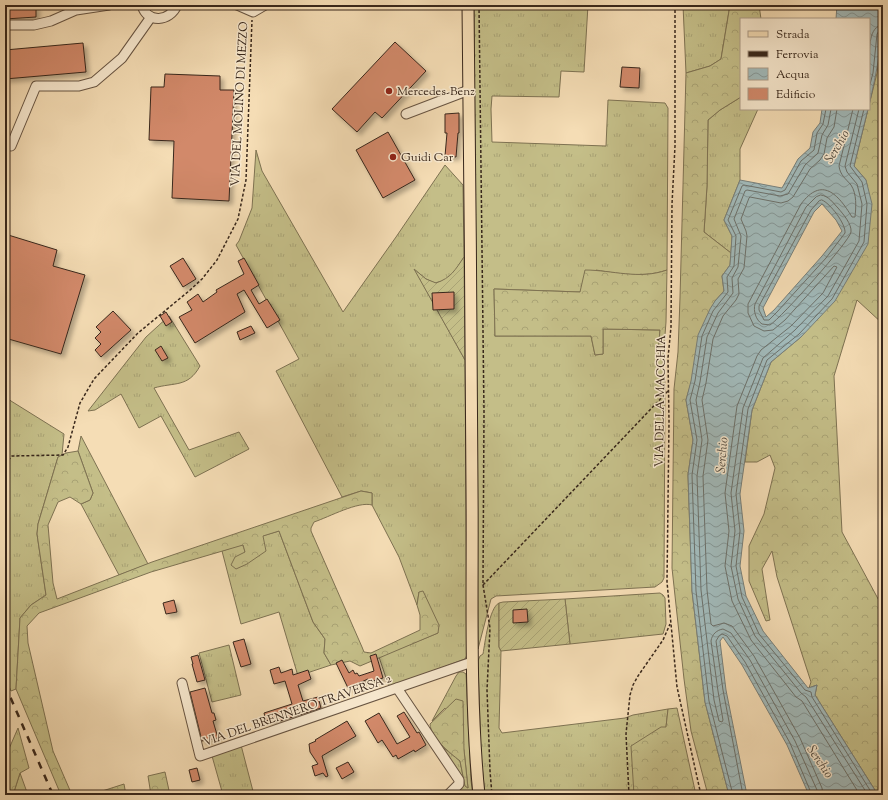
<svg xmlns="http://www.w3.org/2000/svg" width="888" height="800" viewBox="0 0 888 800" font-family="'Sorts Mill Goudy',serif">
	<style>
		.grass { fill: url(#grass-tufts); stroke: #7e7252 }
		.forest { fill: url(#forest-crowns); stroke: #7e7252 }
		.garden { fill: url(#garden-furrows); stroke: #7e7252 }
		.water { fill: url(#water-waves); stroke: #777f7a; fill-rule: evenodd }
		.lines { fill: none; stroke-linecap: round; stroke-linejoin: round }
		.shore { stroke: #6c706a; stroke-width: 1 }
		.building { fill: #d2896b; stroke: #38271b; filter: url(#shadow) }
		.minor-casing { stroke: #675442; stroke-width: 11 }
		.major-casing { stroke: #38271b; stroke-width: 13 }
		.path { stroke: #38271b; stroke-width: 1.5; stroke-dasharray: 3 2; stroke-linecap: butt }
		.minor { stroke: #f8e9cf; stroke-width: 9 }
		.major { stroke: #f5ddb5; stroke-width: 11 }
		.rail { stroke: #38271b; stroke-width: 2.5; stroke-dasharray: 7 7; stroke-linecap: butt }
		.poi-dot { fill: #8f2418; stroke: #f8e9cf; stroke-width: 1.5 }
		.labels { text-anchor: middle; stroke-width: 3; stroke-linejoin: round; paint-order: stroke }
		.poi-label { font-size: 12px; fill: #38271b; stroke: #f8e9cf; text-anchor: start }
		.street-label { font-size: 12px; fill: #38271b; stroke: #f8e9cf }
		.water-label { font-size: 13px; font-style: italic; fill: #524c42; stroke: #f8e9cf }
	</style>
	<defs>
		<pattern id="grass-tufts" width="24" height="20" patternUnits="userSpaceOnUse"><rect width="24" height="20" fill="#c4be88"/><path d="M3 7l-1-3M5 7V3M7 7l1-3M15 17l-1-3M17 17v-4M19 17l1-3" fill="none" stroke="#a9a375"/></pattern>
		<pattern id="forest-crowns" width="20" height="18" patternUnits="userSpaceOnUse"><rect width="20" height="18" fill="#c4be88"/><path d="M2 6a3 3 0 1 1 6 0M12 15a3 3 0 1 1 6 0" fill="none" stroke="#a9a375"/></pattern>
		<pattern id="garden-furrows" width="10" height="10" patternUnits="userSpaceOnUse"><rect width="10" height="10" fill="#c4be88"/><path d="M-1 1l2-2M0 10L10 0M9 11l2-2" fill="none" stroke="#a9a375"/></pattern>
		<pattern id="water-waves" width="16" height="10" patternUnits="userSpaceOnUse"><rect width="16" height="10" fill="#a1b9b9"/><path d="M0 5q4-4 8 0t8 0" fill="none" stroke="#849696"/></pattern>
		<filter id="shadow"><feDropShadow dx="3.5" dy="3.5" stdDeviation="2" flood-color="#0004"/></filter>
	</defs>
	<rect width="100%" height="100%" fill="#f5ddb5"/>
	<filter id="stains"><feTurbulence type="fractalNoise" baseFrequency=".005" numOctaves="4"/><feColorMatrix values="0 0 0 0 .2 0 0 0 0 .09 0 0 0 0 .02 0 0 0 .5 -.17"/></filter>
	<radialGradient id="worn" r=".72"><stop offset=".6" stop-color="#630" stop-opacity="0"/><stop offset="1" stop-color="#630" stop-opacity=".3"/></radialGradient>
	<g class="grass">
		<path d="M474 5H588L584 72 561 71 559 97 492 96 491 109 492 142 606 146 608 100 665 103 668 108 667 270C644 278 619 274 596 270L580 292 494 289 495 336H591L595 355 603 354V329L660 330 658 353 663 360 665 384 664 578 662 582 655 587 496 596 491 599 478 649Z"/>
		<polygon points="683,5 730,5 721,59 710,66 686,73"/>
		<polygon points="741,97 741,109 758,109 740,149 740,180 724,220 732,236 731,253 704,232 707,186 708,120 720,110"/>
		<polygon points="256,150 262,171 343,312 396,237 445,165 463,185 464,257 454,273 446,280 435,283 426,279 415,270 465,360 467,655 465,659 389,687 379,657 438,633 419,592 417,605 399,557 372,505 372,493 361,491 342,497 276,371 299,359 236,245 239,241 252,208"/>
		<path d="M169 316 200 366C188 388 174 382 154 388L189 450 239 432 249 449 195 477 161 416 139 428 121 394 95 410 88 411 146 337Z"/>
		<polygon points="5,395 11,401 64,434 62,455 58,457 38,524 37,534 46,595 31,605 20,618 16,689 11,691 5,677"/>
		<polygon points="81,436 148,564 119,575 81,504 90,500 93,493 78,451"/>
		<polygon points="279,531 313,622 325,639 324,653 331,665 298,676 279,612 241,624 222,551 243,544 245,552 236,568 262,536"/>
		<polygon points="660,593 663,595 665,598 666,624 663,634 570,644 565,599"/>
		<path d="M499 603V647L501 651 499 728 502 733 625 718 633 715 668 709 666 727 634 793V795H485L481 755 478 661 480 656 483 654C485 643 489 608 499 603Z"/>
		<polygon points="229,645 241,695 212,702 199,653"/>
		<polygon points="459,672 463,672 466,674 471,781 473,795 463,795 430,730 445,749 460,761 465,786 468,788 464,750 445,708 432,721 456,676"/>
		<polygon points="241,745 254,795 223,795 212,756"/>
		<polygon points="20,773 28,795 13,795"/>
	</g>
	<g class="forest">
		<polygon points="730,5 759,5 761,19 741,19 741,97 720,110 708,120 707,186 704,232 731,253 730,265 722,276 724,291 715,301 686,400 693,440 688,475 692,591 705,702 729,795 708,795 691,731 684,679 672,568 674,389 678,352 680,298 686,73 710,66 721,59"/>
		<polygon points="883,18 883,324 857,300 834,376 842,532 883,608 883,795 878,795 815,695 817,685 809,688 811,682 777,577 772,551 762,569 770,620 766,621 749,581 749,546 764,514 775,468 770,455 757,462 745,462 752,410 771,362 801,337 866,180 854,166 877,73"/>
		<path d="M585 270C612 270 639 280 667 270L666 322 663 360 658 353 660 330 603 329V354L595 355 591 336H495L494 289 580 292Z"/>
		<path d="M78 451 93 493 90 500 81 504 70 497 58 502 48 525 53 583 57 599 152 562 361 491 372 493V505C358 501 329 517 314 522L311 528V531L362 647 364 652 371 653 420 630V615L417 605 419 592 423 591 439 625 438 633 360 666 350 661 331 665 324 653 325 639 313 622 279 531 263 536 266 551 247 564 236 569 231 565 235 557 245 552 243 545 151 572 39 613 27 626 28 643 53 751 72 795H61L16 689 20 618 31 605 46 595 37 534 38 524 58 457 66 453Z"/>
		<path d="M456 699 463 701 464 750 468 788 465 786 460 761C449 752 431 738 430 724Z"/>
		<polygon points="677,708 696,795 665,795 664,794 634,795 631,746 661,727 666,727 668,709"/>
		<polygon points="18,728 29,768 20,773 13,795 5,795 5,758"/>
		<polygon points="165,772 170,795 151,795 148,776"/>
		<polygon points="124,784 126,795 90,795"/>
	</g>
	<g class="garden">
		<path d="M464 257 465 360 414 269 426 279 436 283C451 278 455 270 464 257Z"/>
		<polygon points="565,599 570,644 501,651 499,647 499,603 503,602"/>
	</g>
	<g class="water">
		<path d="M837 5H883C883 39 877 72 869 105V19H836Z"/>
		<path d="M822 109H868L854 166 866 180 872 204 868 244 835 301 801 337 771 362 752 410 740 494 744 531 740 566 746 596 763 631 808 688 817 685 815 695 878 795H809L787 745 742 665 723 637 720 641 726 690 747 795H729L705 702 692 591 688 475 693 440 686 400 691 381 698 335 710 309 715 301 724 291 722 276 730 265 732 236 724 220 740 180 782 188 798 159 810 148 813 132 820 123ZM822 204 836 220 842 231 822 256 774 310 766 317 763 308 814 212Z"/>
	</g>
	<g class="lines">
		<g class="shore">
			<path d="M869 61C870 49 868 26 883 25"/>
			<polyline points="869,88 873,73 877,34 879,31 883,30"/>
			<path d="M853 109 839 166C840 175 846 179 851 185 857 194 856 207 855 217H852C838 194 822 176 801 204L748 304V313L754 326 764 331 773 330 785 320 834 266 837 267 823 293 791 326 761 350 757 356 737 406 725 493 729 531 725 566 732 601 751 640 796 697 802 701 860 795"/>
			<polyline points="859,109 845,166 847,172 857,184 862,204 859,241 828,296 795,330 763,358 743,408 731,493 735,531 731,566 738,599 755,636 801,693 806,697 868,795"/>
			<polyline points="864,109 850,166 862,182 867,204 864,242 832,299 799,334 767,360 748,409 736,494 740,531 736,566 742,597 759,634 805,690 811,692 812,697 873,795"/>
			<path d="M821 195C829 196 833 203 838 208 843 214 852 224 851 232 850 241 781 318 770 325L762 324C756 320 753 311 755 304L806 207 816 197Z"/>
			<path d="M822 200C830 203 846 224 845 233L826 258 777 312 769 320H764L759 310V306L811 210 819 201Z"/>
			<polyline points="733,795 709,701 696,591 692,475 697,440 690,400 695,381 702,336 713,311 728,292 727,277 734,266 736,236 728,220 742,186 744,185 781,192 785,190 801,161 814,150 817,133 823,124 826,109"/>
			<polyline points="743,795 723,690 716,641 719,636 722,634 727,636 745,662 790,743 812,795"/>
			<path d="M817 795V790L795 741 750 660 731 633 723 629C717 630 712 634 711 641L718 691 723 720 722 722 719 721 714 700 701 590 697 476 702 440 696 400 700 382 707 337 718 313 733 293 732 278 738 267 741 236 734 219 745 191 747 190 780 196 788 194 805 165 818 153 822 135 828 125 831 109"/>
			<polyline points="823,795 822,788 800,738 754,656 732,626 724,623 713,626 711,624 707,590 703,476 708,440 702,400 706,383 713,339 723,316 736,300 739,294 738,279 744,268 747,236 746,231 741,219 749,198 750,197 781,203 788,201 793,197 810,169 820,160 824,154 827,138 834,127 837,109"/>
		</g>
	</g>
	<g class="building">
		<polygon points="5,5 36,5 36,17 5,19"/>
		<polygon points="395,42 426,71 382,118 375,112 357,132 332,109"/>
		<polygon points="83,43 86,72 5,79 5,50"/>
		<polygon points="622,67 640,68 639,88 620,87"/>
		<polygon points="165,74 220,76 220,90 234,90 229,201 172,198 174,141 149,140 151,87 164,87"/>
		<polygon points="459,113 459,133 458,133 456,157 445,156 447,133 445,133 445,114"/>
		<polygon points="388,132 415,180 383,198 356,150"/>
		<polygon points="5,234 57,250 53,266 85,275 61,354 5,338"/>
		<polygon points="183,258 196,279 183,287 170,266"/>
		<polygon points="244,258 259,285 251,290 259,304 267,299 280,320 267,328 244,290 237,294 245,312 195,343 179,317 192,310 187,302 198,294 203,302 217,292 216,290 244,274 238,261"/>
		<polygon points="454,292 454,309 433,310 432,293"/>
		<polygon points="113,311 131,330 101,357 95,350 101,344 95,338 101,332 96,327"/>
		<polygon points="166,312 172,322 166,326 160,316"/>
		<polygon points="251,326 255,333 240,340 237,332"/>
		<polygon points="161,346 168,358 162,361 155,350"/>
		<polygon points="174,600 177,612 166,614 163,603"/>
		<polygon points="527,609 528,622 513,623 513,610"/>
		<polygon points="244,639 251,664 241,667 233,642"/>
		<polygon points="376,654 383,678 369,682 368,679 348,688 336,663 342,660 349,673 353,670 355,674 357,673 359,676 374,671 370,656"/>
		<polygon points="198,655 205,680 197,682 192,664 193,664 191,657"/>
		<polygon points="279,667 281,673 292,669 293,675 308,670 311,679 298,685 303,701 318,697 321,708 274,723 273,722 270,723 270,720 266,721 264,713 292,704 285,681 274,684 270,670"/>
		<polygon points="205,688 212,713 214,713 216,720 213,721 218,738 202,741 190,692"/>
		<polygon points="404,712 417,733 419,732 426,745 415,752 414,750 398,759 396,755 393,757 382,740 378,743 365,721 379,713 397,744 410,737 397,716"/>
		<polygon points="347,721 356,736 322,756 328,776 326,777 323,773 315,776 312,766 318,764 310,752 309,744 316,741 315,740"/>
		<polygon points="348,762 354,772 342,779 336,768"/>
		<polygon points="197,768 200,780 192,782 189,770"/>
	</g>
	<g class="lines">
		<g class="minor-casing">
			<g id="minor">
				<path d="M142 5C147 24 170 22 177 5"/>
				<polyline points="237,5 253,12 265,5"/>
				<polyline points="5,25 34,25 51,21 76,10 109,5"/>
				<polyline points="406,114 469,90"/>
				<polyline points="11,146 36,86 79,86 94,82 122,58 151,17"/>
				<polyline points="182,683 200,756 472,662"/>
				<polyline points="397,688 459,780 459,784 448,795"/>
			</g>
		</g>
		<g class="major-casing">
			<path id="major" d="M468 5C469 166 472 328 472 489 473 591 469 694 479 795"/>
		</g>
		<g class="path">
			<polyline points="479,5 484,412 483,585 490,628 487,690 490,771 492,795"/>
			<polyline points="675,5 675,146 672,204 671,327 668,358 669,422 667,582 677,687 701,795"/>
			<polyline points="5,464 12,456 63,455 68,447 80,403 94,379 138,333 189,291 202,279 217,260 238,219 246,180 252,20"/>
			<polyline points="483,585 668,391"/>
			<polyline points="629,795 626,734 630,695 633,685 638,676 663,640 670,624"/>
		</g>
		<use href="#minor" class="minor"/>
		<use href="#major" class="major"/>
		<polyline class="rail" points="5,685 53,795"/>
	</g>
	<g class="poi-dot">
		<circle cx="389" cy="91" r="4"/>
		<circle cx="393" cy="157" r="4"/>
	</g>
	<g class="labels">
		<g class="poi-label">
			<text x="397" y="95">Mercedes-Benz</text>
			<text x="401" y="161">Guidi Car</text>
		</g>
		<g class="street-label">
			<text transform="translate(239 104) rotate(-87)" y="4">VIA DEL MOLINO DI MEZZO</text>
			<text transform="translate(660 401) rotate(-89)" y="4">VIA DELLA MACCHIA</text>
			<text transform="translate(297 710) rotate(-19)" y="4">VIA DEL BRENNERO TRAVERSA 2</text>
		</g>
		<g class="water-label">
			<text transform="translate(836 146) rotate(-59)" y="5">Serchio</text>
			<text transform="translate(721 455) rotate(-85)" y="5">Serchio</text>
			<text transform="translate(821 761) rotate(56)" y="5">Serchio</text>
		</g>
	</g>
	<rect width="888" height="800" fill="none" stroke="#f5ddb5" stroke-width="20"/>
	<rect x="6" y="6" width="876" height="788" fill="none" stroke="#38271b" stroke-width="2"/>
	<rect x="10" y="10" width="868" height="780" fill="none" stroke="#38271b"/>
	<rect x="740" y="18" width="130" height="92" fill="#f8e9cf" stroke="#ab9b87"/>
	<rect x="748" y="31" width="20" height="6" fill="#f5ddb5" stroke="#ab9b87"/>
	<text x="776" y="38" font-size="12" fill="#38271b">Strada</text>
	<rect x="748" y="51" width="20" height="6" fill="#38271b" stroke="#ab9b87"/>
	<text x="776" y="58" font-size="12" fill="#38271b">Ferrovia</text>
	<rect x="748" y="68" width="20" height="12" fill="url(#water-waves)" stroke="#ab9b87"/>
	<text x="776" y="78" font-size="12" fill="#38271b">Acqua</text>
	<rect x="748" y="88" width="20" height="12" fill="#d2896b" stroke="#ab9b87"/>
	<text x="776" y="98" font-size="12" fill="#38271b">Edificio</text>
	<rect width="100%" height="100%" filter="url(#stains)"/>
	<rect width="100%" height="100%" fill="url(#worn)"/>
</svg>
